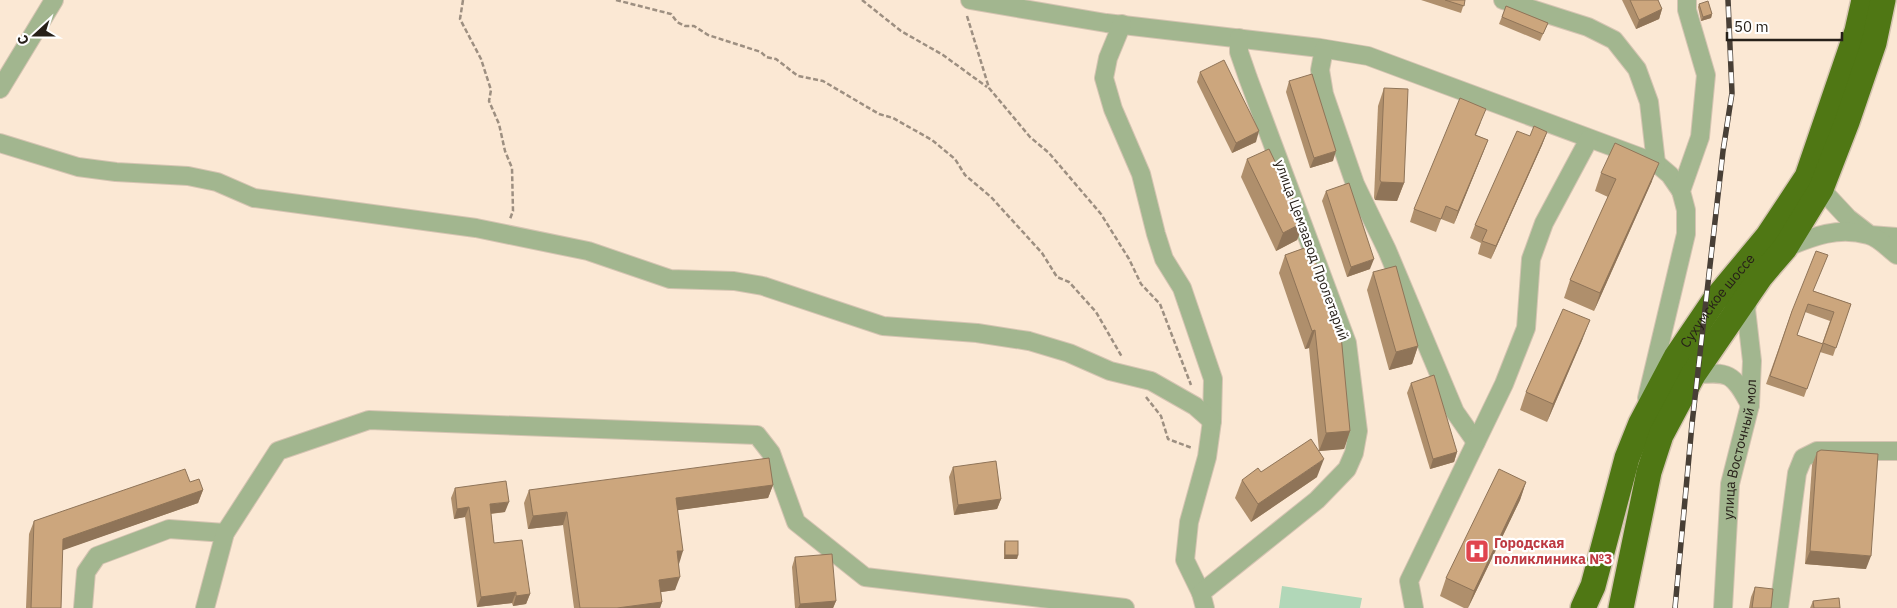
<svg xmlns="http://www.w3.org/2000/svg" width="1897" height="608" viewBox="0 0 1897 608" font-family="'IBM Plex Sans',sans-serif">
	<style>
		.green { fill: #b1d7b8 }
		.lines { fill: none; stroke-linecap: round; stroke-linejoin: round }
		.minor-casing { stroke: #d5c4b2; stroke-width: 20 }
		.highway-casing { stroke: #d5c4b2; stroke-width: 28 }
		.path { stroke: #9d8f81; stroke-width: 2.5; stroke-dasharray: 5 2.5; stroke-linecap: butt }
		.minor { stroke: #a2b68f; stroke-width: 18 }
		.highway { stroke: #4f7714; stroke-width: 25 }
		.rail-casing { stroke: #483f36; stroke-width: 5.5 }
		.rail { stroke: #fff; stroke-width: 4; stroke-dasharray: 11; stroke-linecap: butt }
		.wall { fill: #af8f6c; fill-rule: evenodd }
		.shaded-wall { fill: #8f7458 }
		.building { fill: #cca67d; stroke: #8f7458 }
		.labels { text-anchor: middle; stroke-width: 4.5; stroke-linejoin: round; paint-order: stroke }
		.street-label { font-size: 14px; fill: #272019; stroke: #fff }
		.health-label { font-size: 14px; font-weight: bold; fill: #be3a42; stroke: #fff; text-anchor: start }
	</style>
	<rect width="100%" height="100%" fill="#fbe8d4"/>
	<polygon class="green" points="1282,586 1362,598 1360,608 1279,608"/>
	<g class="lines">
		<g class="minor-casing">
			<g id="minor">
				<polyline points="970,0 1106,23 1320,48 1368,56 1656,163 1670,175 1681,191"/>
				<polyline points="1503,0 1588,27 1614,40 1637,69 1649,102 1656,163"/>
				<polyline points="1122,24 1108,58 1104,78 1113,109 1141,174 1156,234 1164,259 1182,288 1213,379 1212,421 1207,457 1189,522 1185,560 1201,593"/>
				<polyline points="1324,49 1320,70 1324,94 1355,184 1387,250 1455,412 1476,442"/>
				<polyline points="0,89 54,0"/>
				<polyline points="0,143 78,167 116,172 188,176 217,182 254,198 476,228 588,251 670,279 734,281 763,286 883,326 977,333 1029,341 1069,353 1110,371 1151,381 1195,406 1212,421"/>
				<polyline points="1821,189 1848,218 1870,235 1897,237"/>
				<path d="M1785 248C1812 237 1838 226 1868 235 1878 237 1889 249 1897 255"/>
				<path d="M1693 375C1729 371 1733 373 1750 405"/>
				<polyline points="1647,398 1686,234 1686,210 1681,191 1700,137 1706,75 1687,10 1687,0"/>
				<polyline points="83,608 86,572 97,556 169,529 225,533"/>
				<polyline points="205,608 225,533 278,451 369,420 757,435 771,453 796,522 865,577 1125,608"/>
				<polyline points="1205,608 1201,593 1317,500 1347,469 1354,453 1358,431 1347,343 1248,78 1239,52 1239,38"/>
				<polyline points="1414,608 1409,581 1504,384 1526,328 1531,259 1544,223 1589,139"/>
				<path id="s1" d="M1723 608 1730 484 1750 405 1752 361 1746 309 1749 297"/>
				<polyline points="1779,608 1797,473 1803,458 1817,451 1897,451"/>
			</g>
		</g>
		<g class="highway-casing">
			<g id="highway">
				<path id="s2" d="M1583 608 1593 586 1627 458 1641 423 1676 357 1714 301 1768 236 1807 177 1857 31 1864 0"/>
				<polyline points="1621,608 1649,472 1661,435 1693,375 1761,276 1785,248 1821,189 1847,122 1874,43 1883,0"/>
			</g>
		</g>
		<g class="path">
			<polyline points="463,0 460,19 481,59 491,90 489,101 499,124 505,151 512,168 513,211 510,219"/>
			<polyline points="616,0 671,14 677,22 685,26 694,26 708,35 761,52 766,57 776,59 798,76 823,81 879,114 893,118 932,140 955,159 965,175 991,197 1042,253 1057,277 1069,282 1096,312 1122,357"/>
			<polyline points="862,0 901,31 943,55 987,87"/>
			<polyline points="967,16 989,88 1030,137 1049,153 1101,214 1129,259 1141,284 1160,304 1191,385"/>
			<polyline points="1146,397 1161,416 1168,439 1192,448"/>
		</g>
		<use href="#minor" class="minor"/>
		<use href="#highway" class="highway"/>
		<g class="rail-casing">
			<polyline id="rail" points="1675,608 1692,424 1723,151 1732,93 1728,0"/>
		</g>
		<use href="#rail" class="rail"/>
	</g>
	<g class="wall">
		<polygon points="1421,0 1465,0 1461,13"/>
		<polygon points="1622,0 1658,0 1662,9 1659,19 1636,29"/>
		<polygon points="1699,4 1712,14 1711,18 1701,21 1698,7"/>
		<polygon points="1506,6 1548,23 1540,41 1499,24"/>
		<polygon points="1200,72 1256,142 1232,153 1197,82"/>
		<polygon points="1289,81 1333,161 1310,168 1286,92"/>
		<polygon points="1384,88 1404,183 1397,201 1375,200 1374,198 1378,106"/>
		<polygon points="1481,122 1476,135 1488,140 1454,224 1441,219 1436,232 1410,222 1414,209"/>
		<polygon points="1547,132 1542,145 1491,259 1478,254 1481,243 1470,238 1475,225 1530,136"/>
		<polygon points="1247,159 1304,222 1297,240 1276,251 1241,177"/>
		<polygon points="1601,173 1652,181 1594,311 1564,298 1570,280 1608,197 1595,191"/>
		<polygon points="1326,191 1370,269 1347,277 1322,201"/>
		<polygon points="1310,246 1350,431 1344,449 1319,451 1309,348 1305,349 1279,273 1285,255"/>
		<polygon points="1373,272 1418,346 1412,364 1389,370 1367,290"/>
		<path d="M1814 291 1851 304 1833 356 1820 352 1804 397 1766 384 1792 311ZM1805 312 1830 321 1822 344 1797 335Z"/>
		<polygon points="1583,338 1547,422 1520,410 1526,392"/>
		<polygon points="1411,383 1457,452 1454,462 1430,469 1407,393"/>
		<polygon points="1817,452 1866,569 1805,564 1812,465"/>
		<polygon points="953,467 1001,499 997,509 954,515 949,477"/>
		<polygon points="1317,477 1251,522 1235,498 1242,480"/>
		<polygon points="190,482 203,490 198,503 62,550 61,608 26,608 29,534 34,521"/>
		<polygon points="1526,482 1520,500 1468,608 1464,608 1440,596 1446,578"/>
		<polygon points="773,485 768,498 678,510 679,564 675,590 661,592 662,602 660,608 574,608 563,525 528,529 524,503 529,490"/>
		<polygon points="455,488 505,512 491,514 494,543 530,594 526,604 513,606 512,603 477,607 465,517 454,519 451,498"/>
		<polygon points="1005,541 1018,555 1017,559 1004,559 1004,544"/>
		<polygon points="795,557 836,601 833,608 795,608 792,567"/>
		<polygon points="1755,587 1771,608 1749,608 1751,597"/>
		<polygon points="1813,601 1840,608 1810,608"/>
	</g>
	<g class="shaded-wall">
		<polygon points="1662,9 1659,19 1636,29 1639,20"/>
		<polygon points="1712,14 1711,18 1701,21 1703,17"/>
		<polygon points="1259,131 1256,142 1232,153 1236,143"/>
		<polygon points="1547,132 1542,145 1491,259 1496,246"/>
		<polygon points="1488,140 1483,153 1454,224 1458,211"/>
		<polygon points="1336,151 1333,161 1310,168 1314,158"/>
		<polygon points="1659,163 1652,181 1594,311 1600,293"/>
		<polygon points="1381,182 1404,183 1397,201 1375,200"/>
		<polygon points="1304,222 1297,240 1276,251 1283,233"/>
		<polygon points="1374,259 1370,269 1347,277 1351,267"/>
		<polygon points="1590,320 1583,338 1547,422 1553,404"/>
		<polygon points="1315,330 1309,348 1305,349 1312,331"/>
		<polygon points="1418,346 1412,364 1389,370 1396,352"/>
		<polygon points="1350,431 1344,449 1319,451 1326,433"/>
		<polygon points="1457,452 1454,462 1430,469 1433,459"/>
		<polygon points="1324,459 1317,477 1251,522 1258,504"/>
		<polygon points="1526,482 1520,500 1468,608 1474,591"/>
		<polygon points="773,485 768,498 672,511 676,498"/>
		<polygon points="203,490 198,503 58,552 63,539"/>
		<polygon points="1001,499 997,509 954,515 958,505"/>
		<polygon points="509,502 505,512 486,514 490,504"/>
		<polygon points="469,507 465,517 454,519 457,509"/>
		<polygon points="567,512 563,525 528,529 533,516"/>
		<polygon points="677,551 683,551 679,564 672,564"/>
		<polygon points="1810,551 1871,556 1866,569 1805,564"/>
		<polygon points="1005,555 1018,555 1017,559 1004,559"/>
		<polygon points="680,577 675,590 655,593 659,580"/>
		<polygon points="516,592 512,603 477,607 481,597"/>
		<polygon points="530,594 526,604 513,606 516,596"/>
		<polygon points="836,601 833,608 798,608 800,604"/>
		<polygon points="662,602 660,608 617,608"/>
	</g>
	<g class="building">
		<polygon points="1445,0 1465,0 1464,6"/>
		<polygon points="1630,0 1658,0 1662,9 1639,20"/>
		<polygon points="1708,1 1712,14 1703,17 1699,4"/>
		<polygon points="1506,6 1548,23 1543,34 1502,17"/>
		<polygon points="1224,60 1259,131 1236,143 1200,72"/>
		<polygon points="1312,74 1336,151 1314,158 1289,81"/>
		<polygon points="1384,88 1408,89 1404,183 1381,182 1380,180"/>
		<polygon points="1460,98 1486,109 1475,135 1488,140 1458,211 1446,206 1441,219 1414,209"/>
		<polygon points="1534,126 1547,132 1496,246 1482,241 1487,230 1475,225 1517,131 1530,136"/>
		<polygon points="1615,143 1659,163 1600,293 1570,280 1616,179 1601,173"/>
		<polygon points="1269,149 1304,222 1283,233 1247,159"/>
		<polygon points="1349,183 1374,259 1351,267 1326,191"/>
		<polygon points="1310,246 1341,335 1350,431 1326,433 1315,330 1312,331 1285,255"/>
		<polygon points="1816,251 1828,255 1813,291 1851,304 1836,348 1823,343 1834,312 1808,304 1797,335 1823,344 1807,389 1770,376 1792,311"/>
		<polygon points="1396,266 1418,346 1396,352 1373,272"/>
		<polygon points="1563,309 1590,320 1553,404 1526,392"/>
		<polygon points="1434,375 1457,452 1433,459 1411,383"/>
		<polygon points="1311,439 1324,459 1258,504 1242,480 1258,468 1261,472"/>
		<polygon points="1821,450 1878,454 1871,556 1810,551 1817,452"/>
		<polygon points="769,458 773,485 676,498 683,551 677,551 680,577 659,580 662,602 617,608 580,608 567,512 533,516 529,490"/>
		<polygon points="996,461 1001,499 958,505 953,467"/>
		<polygon points="185,469 190,482 199,479 203,490 63,539 61,608 31,608 34,521"/>
		<polygon points="1499,469 1526,482 1474,591 1446,578"/>
		<polygon points="506,481 509,502 490,504 494,543 522,540 530,594 516,596 516,592 481,597 469,507 457,509 455,488"/>
		<rect x="1005" y="541" width="13" height="14"/>
		<polygon points="832,554 836,601 800,604 795,557"/>
		<polygon points="1755,587 1773,589 1771,608 1752,608"/>
		<polygon points="1839,598 1840,608 1814,608 1813,601"/>
	</g>
	<defs>
		<g id="hospital-square" transform="scale(1.25)"><rect x="-9" y="-9" width="18" height="18" rx="4" fill="#e0444e" stroke="#fff"/><path d="M-5-5h3v3.5h4V-5h3V5h-3V1.5h-4V5h-3Z" fill="#fff"/></g>
	</defs>
	<g fill-rule="evenodd">
		<use href="#hospital-square" x="1477" y="551"/>
	</g>
	<g class="labels">
		<g class="street-label">
			<text transform="translate(1312 250) rotate(70)" y="5">улица Цемзавод Пролетарий</text>
			<text dy="5" stroke="none"><textPath href="#s2" startOffset="339">Сухумское шоссе</textPath></text>
			<text dy="5" stroke="none"><textPath href="#s1" startOffset="160">улица Восточный мол</textPath></text>
		</g>
		<g class="health-label">
			<text x="1494" y="548">Городская<tspan x="1494" dy="16">поликлиника №3</tspan></text>
		</g>
	</g>
	<g transform="translate(35 35) rotate(249)" stroke="#ffffff" stroke-width="4" paint-order="stroke">
	<path d="M0-4L9 19L0 12L-9 19Z" fill="#272019"/>
	<text y="-8" font-size="14" font-weight="bold" text-anchor="middle" fill="#272019">С</text>
	</g>
	<path d="M1727 32v8h115v-8" fill="none" stroke="#272019" stroke-width="2.5"/>
	<text x="1734" y="32" font-size="15" fill="#272019" stroke="#ffffff" stroke-width="4" paint-order="stroke">50 m</text>
</svg>
